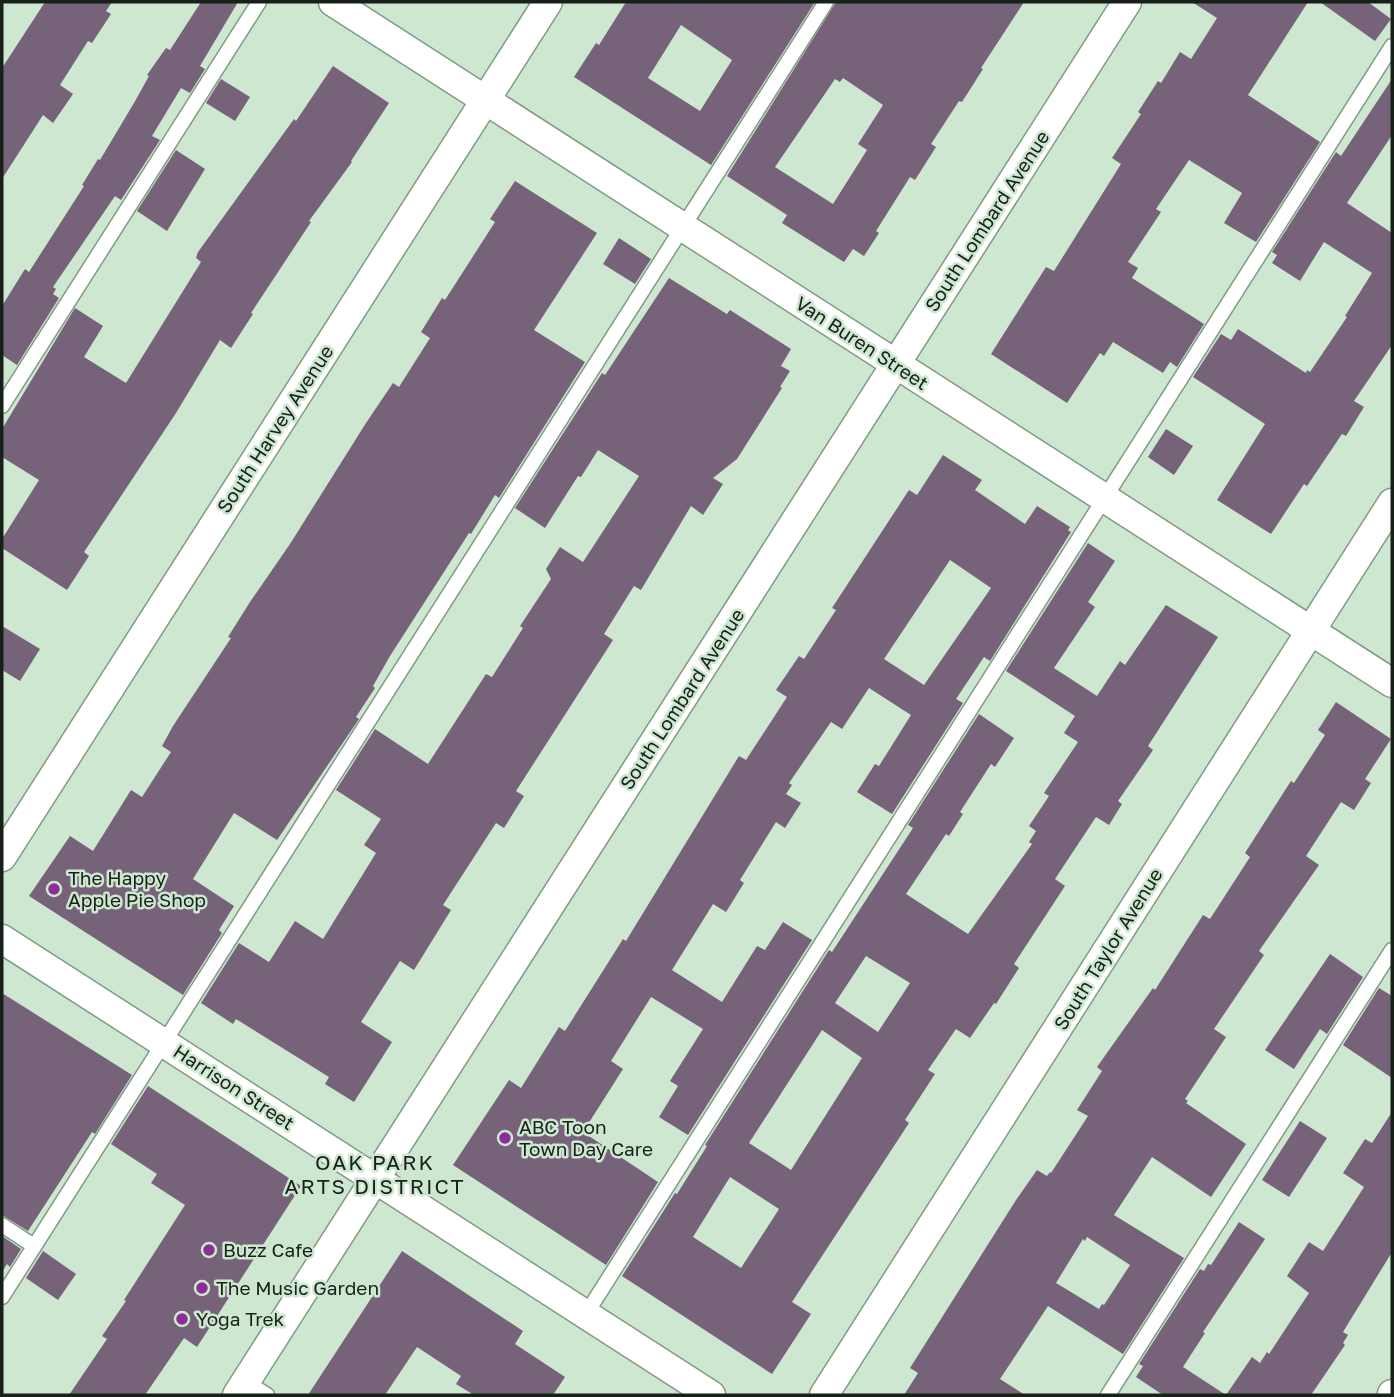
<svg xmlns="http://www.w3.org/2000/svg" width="1394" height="1397" viewBox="0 0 1394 1397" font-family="'Golos Text',sans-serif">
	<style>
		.building { fill: #776379; fill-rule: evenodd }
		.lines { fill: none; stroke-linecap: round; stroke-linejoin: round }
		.lane-casing { stroke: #829a85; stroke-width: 17 }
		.street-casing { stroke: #829a85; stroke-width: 31 }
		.lane { stroke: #fff; stroke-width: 14 }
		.street { stroke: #fff; stroke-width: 28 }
		.poi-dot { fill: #8c2e97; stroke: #cde7d0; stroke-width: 2.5 }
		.labels { text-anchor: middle; stroke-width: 5; stroke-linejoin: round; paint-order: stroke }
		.street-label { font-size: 19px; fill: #182119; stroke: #cde7d0 }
		.poi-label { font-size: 19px; fill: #182119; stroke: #cde7d0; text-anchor: start }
		.neighbourhood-label { font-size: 21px; letter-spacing: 2px; fill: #182119; stroke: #cde7d0 }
	</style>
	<rect width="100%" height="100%" fill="#cde7d0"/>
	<g class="building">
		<polygon points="45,2 112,2 106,11 111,14 92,43 88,41 60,85 73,94 53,123 43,115 2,179 2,68"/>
		<polygon points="201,2 238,2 200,66 205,69 190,93 181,88 152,136 160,140 121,200 115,196 53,287 56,289 53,294 59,298 17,365 2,355 2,306 25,269 29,272 84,186 82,185 98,159 100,160 134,103 149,76 147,75 166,48 170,50"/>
		<path d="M626 2H815L711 165 574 77 596 43 599 45ZM681 25 732 60 700 111 648 78Z"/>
		<path d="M836 2H1024L981 68 983 69 962 102 959 101 931 144 936 147 915 180 910 177 876 231 879 233 864 256 853 249 844 262 782 223 787 215 727 176ZM843 78 883 105 858 144 867 150 833 204 775 167 835 79 840 82Z"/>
		<polygon points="1192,2 1308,2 1248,95 1320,142 1256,242 1224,223 1242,193 1189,160 1156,209 1161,212 1128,262 1138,268 1132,278 1204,324 1177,367 1170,362 1163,373 1113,342 1104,356 1100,353 1067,403 991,354 1046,267 1054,271 1121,164 1112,158 1141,114 1138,112 1158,81 1161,83 1180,52 1191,59 1217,18"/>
		<polygon points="1320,2 1368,2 1391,19 1375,41"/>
		<polygon points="333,66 389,103 351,161 352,162 309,221 311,222 251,313 253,314 231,348 220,340 176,413 84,552 89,556 67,590 2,548 2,539 39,480 2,457 2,429 75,308 103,326 84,357 126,383 201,262 196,258 198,252 294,119 296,121"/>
		<polygon points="221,79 250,97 235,121 206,103"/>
		<polygon points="1392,79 1392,135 1347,203 1392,233 1392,345 1354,401 1364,407 1346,436 1342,434 1307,486 1304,484 1271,534 1217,500 1265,424 1193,377 1221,334 1231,340 1238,329 1306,373 1307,370 1310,372 1347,317 1345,316 1372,273 1324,242 1300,281 1272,263 1277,255 1272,252 1336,152 1341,156"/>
		<polygon points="176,150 205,169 167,231 137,211"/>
		<polygon points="515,181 597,233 534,330 585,362 499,498 495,495 471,534 469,533 390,656 373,686 375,688 356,717 359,719 277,840 234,813 193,879 234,906 219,930 222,933 183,995 29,896 70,836 93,851 131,790 142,797 171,752 162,746 173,726 231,638 228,637 250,602 290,544 366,423 393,383 399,387 430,338 421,332 442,298 445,300 495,222 490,219"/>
		<polygon points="619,238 651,259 635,284 603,264"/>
		<polygon points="669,278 727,314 730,310 791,349 781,366 790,371 780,387 782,388 737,459 713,478 723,484 703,515 691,506 641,590 634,586 604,634 613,640 516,791 524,796 504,828 496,823 443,905 451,910 414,970 400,961 361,1022 392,1042 354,1102 325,1084 329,1077 236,1019 233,1024 201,1003 239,943 269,962 295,921 323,939 376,853 364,845 381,819 336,790 375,729 428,764 486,674 492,677 523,628 520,626 551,579 546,569 560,547 583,562 639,476 598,450 581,477 578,476 545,528 515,508 602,373 605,375"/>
		<polygon points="1166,429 1193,446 1174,475 1148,457"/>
		<path d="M943 455 982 480 975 490 1025 524 1037 506 1070 527 1068 530 1071 532 990 661 984 657 956 699 963 703 892 814 857 792 875 764 879 766 911 715 869 688 842 729 831 722 789 783 792 785 786 794 801 803 785 828 776 822 740 880 744 883 726 912 713 904 672 970 722 1002 757 946 765 950 783 922 812 940 688 1135 659 1117 678 1086 670 1081 703 1029 651 997 611 1061 623 1069 583 1132 658 1182 606 1265 453 1165 509 1080 521 1088 559 1027 565 1031 623 939 626 941 739 756 746 760 787 697 776 690 799 656 804 659 836 610 832 608 909 490 917 495ZM950 560 991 588 924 685 884 659Z"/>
		<path d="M1088 543 1115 561 1088 602 1095 607 1054 668 1097 696 1120 661 1125 665 1166 605 1218 637 1148 746 1153 750 1118 801 1122 804 1109 825 1096 817 1055 879 1065 886 1014 964 1019 968 996 1004 994 1003 970 1038 956 1029 928 1070 935 1074 905 1120 909 1123 792 1302 811 1314 772 1374 622 1276 675 1193 677 1194 707 1146 705 1145 829 950 832 952 913 828 908 825 979 714 1014 738 995 767 991 764 960 812 963 814 949 836 946 834 906 894 968 934 1032 844 1029 842 1036 831 1029 826 1049 796 1044 793 1078 742 1064 733 1075 716 1006 671ZM866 956 910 983 878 1032 835 1003ZM822 1030 862 1058 791 1170 749 1143ZM730 1177 779 1209 741 1268 693 1237Z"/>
		<polygon points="2,626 40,649 20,681 2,670"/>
		<path d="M1336 702 1391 739 1365 779 1371 783 1354 810 1341 802 1306 856 1319 865 1259 951 1264 955 1214 1029 1226 1037 1185 1099 1188 1101 1186 1103 1246 1144 1211 1197 1152 1157 1114 1215 1184 1258 1123 1354 1048 1306 1000 1379 1025 1395H904L918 1373 910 1368 1016 1200 1037 1170 1047 1176 1050 1172 1051 1173 1088 1116 1077 1110 1102 1071 1097 1067 1153 988 1155 990 1203 915 1210 919 1250 857 1245 853 1291 781 1294 783 1325 735 1318 730ZM1087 1237 1130 1265 1104 1305 1102 1304 1099 1309 1056 1283 1083 1239 1085 1241Z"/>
		<polygon points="1330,954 1363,977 1327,1034 1320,1029 1294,1069 1265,1050"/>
		<polygon points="1379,988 1392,996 1392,1078 1343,1045"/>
		<polygon points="2,993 132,1075 95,1134 92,1132 28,1231 2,1215"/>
		<polygon points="148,1086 301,1186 197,1347 184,1338 145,1395 69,1395 107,1339 102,1336 126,1301 124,1300 185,1205 151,1183 157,1174 111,1144"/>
		<polygon points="1392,1112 1392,1252 1343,1332 1348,1335 1343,1343 1345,1345 1311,1395 1163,1395 1136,1377 1143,1366 1139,1364 1200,1269 1204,1271 1208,1264 1211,1265 1239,1222 1265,1239 1203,1332 1205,1333 1183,1367 1226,1395 1252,1357 1260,1363 1267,1352 1269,1354 1309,1293 1287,1276 1309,1242 1323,1251 1364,1187 1343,1173 1365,1139 1372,1143"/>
		<polygon points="1300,1121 1327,1138 1289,1197 1262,1180"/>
		<polygon points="2,1236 21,1249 10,1267 7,1264 2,1272"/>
		<polygon points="43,1251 76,1274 58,1300 26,1278"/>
		<polygon points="402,1251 523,1331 515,1344 565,1377 553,1395 474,1395 456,1384 461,1376 417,1347 385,1395 308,1395"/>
	</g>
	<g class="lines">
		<g class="lane-casing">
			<g id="lane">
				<polyline points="2,406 259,2"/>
				<polyline points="2,1225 34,1246"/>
				<polyline points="2,1297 826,2"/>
				<polyline points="586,1314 1392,46"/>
				<polyline points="246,1382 267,1395"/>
				<polyline points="1108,1395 1392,950"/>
			</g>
		</g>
		<g class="street-casing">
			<g id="street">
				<polyline points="333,2 1392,683"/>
				<polyline points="2,857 548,2"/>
				<polyline points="2,939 711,1395"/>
				<polyline points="237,1395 1127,2"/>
				<polyline points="824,1395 1392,503"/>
				<polyline points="1392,1395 1392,1394"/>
			</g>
		</g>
		<use href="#lane" class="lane"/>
		<use href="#street" class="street"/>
	</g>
	<g class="poi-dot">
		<circle cx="54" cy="889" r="7"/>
		<circle cx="505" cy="1138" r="7"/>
		<circle cx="209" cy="1250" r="7"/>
		<circle cx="202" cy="1288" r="7"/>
		<circle cx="182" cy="1319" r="7"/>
	</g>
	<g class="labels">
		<g class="street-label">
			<text transform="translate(987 221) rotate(-57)" y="7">South Lombard Avenue</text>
			<text transform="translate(862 343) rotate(33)" y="7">Van Buren Street</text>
			<text transform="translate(275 429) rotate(-57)" y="7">South Harvey Avenue</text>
			<text transform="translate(682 699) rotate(-57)" y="7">South Lombard Avenue</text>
			<text transform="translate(1108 949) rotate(-58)" y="7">South Taylor Avenue</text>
			<text transform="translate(234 1087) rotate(33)" y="7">Harrison Street</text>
		</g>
		<g class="poi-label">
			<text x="68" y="885">The Happy<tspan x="68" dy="22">Apple Pie Shop</tspan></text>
			<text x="519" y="1134">ABC Toon<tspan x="519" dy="22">Town Day Care</tspan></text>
			<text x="223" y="1257">Buzz Cafe</text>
			<text x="216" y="1295">The Music Garden</text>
			<text x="196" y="1326">Yoga Trek</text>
		</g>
		<g class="neighbourhood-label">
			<text x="375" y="1170">OAK PARK<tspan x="375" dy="24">ARTS DISTRICT</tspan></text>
		</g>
	</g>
	<rect width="1394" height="1397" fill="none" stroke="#182119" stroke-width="7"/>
</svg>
